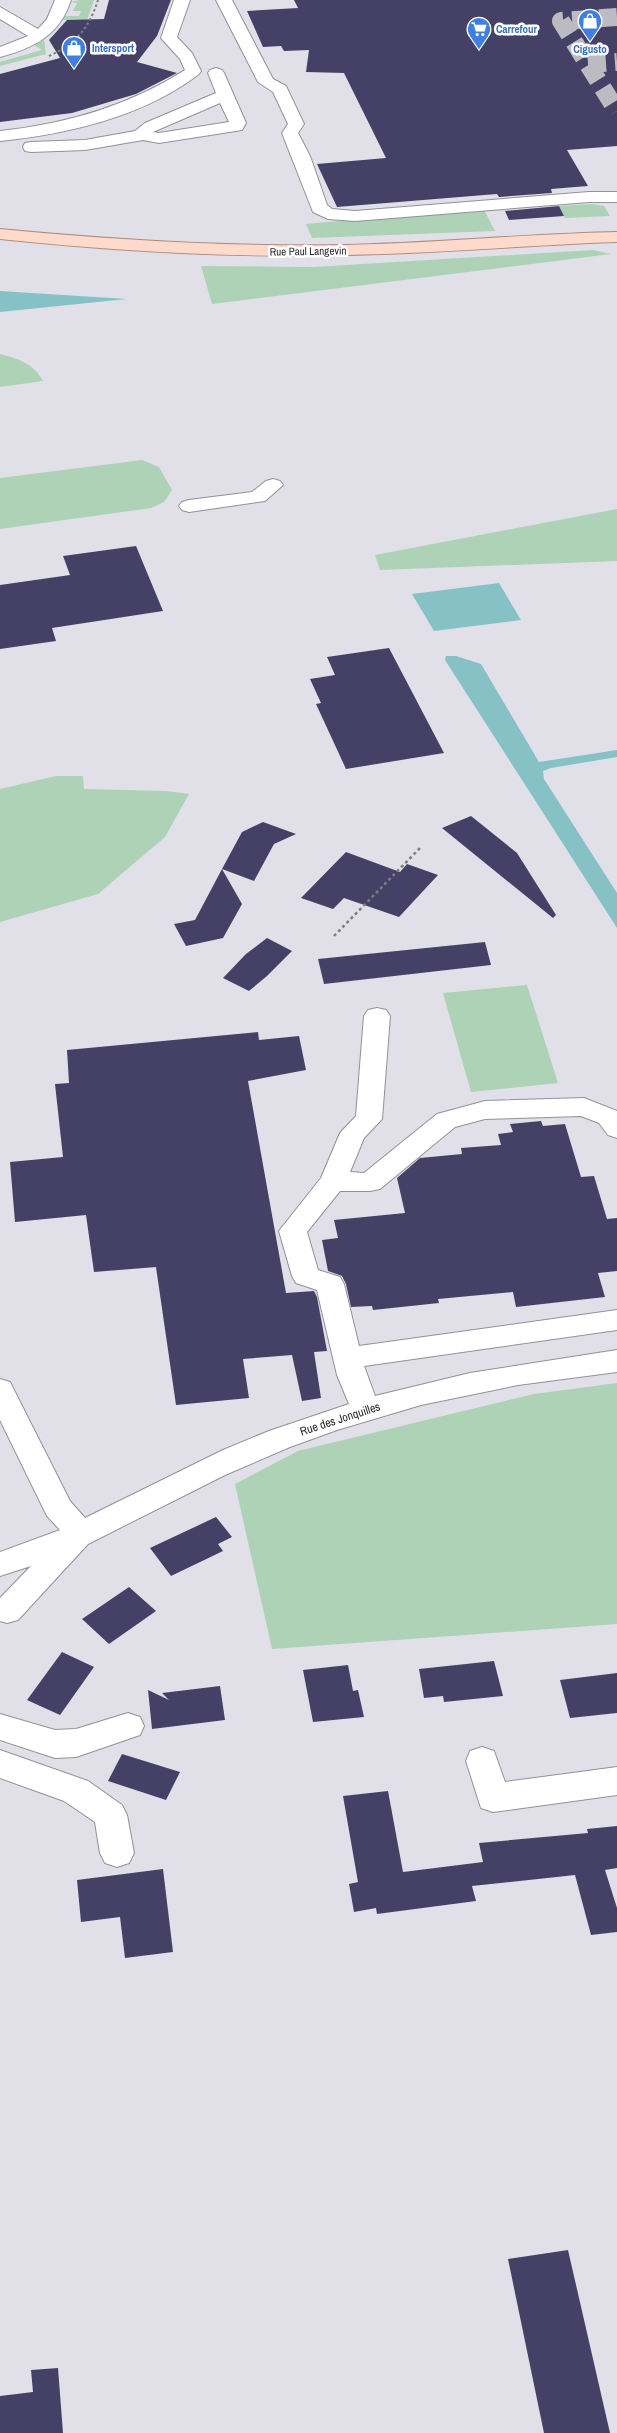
<svg xmlns="http://www.w3.org/2000/svg" width="617" height="2433" viewBox="0 0 617 2433" font-family="'Archivo Narrow',sans-serif">
	<style>
		.green { fill: #add2b5 }
		.water { fill: #86c2c5 }
		.building { fill: #454166 }
		.lines { fill: none; stroke-linecap: round; stroke-linejoin: round }
		.minor-tunnel { stroke: #bcbbc2; stroke-width: 18; stroke-dasharray: 18 9; stroke-linecap: butt }
		.minor-casing { stroke: #919198; stroke-width: 2 }
		.major-casing { stroke: #b18b7c; stroke-width: 2 }
		.path-far1 { stroke: #7e7d82; stroke-width: 2; stroke-dasharray: 2.5 2.5; stroke-linecap: butt }
		.path { stroke: #7e7d82; stroke-width: 2.5; stroke-dasharray: 3 3; stroke-linecap: butt }
		.minor { fill: #fff; fill-rule: evenodd }
		.major { fill: #fddacb; fill-rule: evenodd }
		.labels { text-anchor: middle; stroke-width: 5; stroke-linejoin: round; paint-order: stroke }
		.far-shop-label { font-size: 11px; font-weight: bold; fill: #366cbe; stroke: #fff; text-anchor: start }
		.far-street-label { font-size: 11px; fill: #28282b; stroke: #fff }
		.street-label { font-size: 12px; fill: #28282b; stroke: #fff }
	</style>
	<rect width="100%" height="100%" fill="#e1e0e8"/>
	<g class="green">
		<polygon points="80,0 94,0 85,26 79,20 63,20 65,16 79,16 81,11 73,11 77,3 70,2"/>
		<polygon points="44,40 46,54 0,66 0,62 42,50 34,45"/>
		<polygon points="592,204 604,206 610,216 565,218 559,206"/>
		<polygon points="483,208 495,231 312,238 306,224"/>
		<polygon points="593,250 611,254 212,304 201,266 314,267"/>
		<path d="M0 354C19 359 33 363 43 381L0 387Z"/>
		<polygon points="142,460 159,467 172,490 164,502 151,508 0,529 0,478"/>
		<polygon points="617,509 617,561 380,570 375,555"/>
		<polygon points="56,776 83,776 84,789 166,791 189,794 165,837 98,894 0,922 0,789"/>
		<polygon points="527,985 558,1083 471,1092 443,993"/>
		<polygon points="617,1383 617,1624 272,1649 235,1484 298,1451 534,1394"/>
	</g>
	<g class="water">
		<polygon points="0,291 127,299 0,312"/>
		<polygon points="499,583 521,620 434,631 412,594"/>
		<polygon points="446,656 456,656 481,664 539,762 617,750 617,757 551,768 543,771 544,779 617,893 617,928 445,660"/>
	</g>
	<g class="building">
		<polygon points="109,0 171,0 157,36 137,62 177,73 136,94 72,113 0,122 0,74 60,58 49,40 67,20 104,19"/>
		<polygon points="294,0 617,0 617,146 567,150 588,186 551,189 552,193 499,197 497,194 337,207 317,164 386,158 344,73 306,72 309,50 284,51 281,46 263,47 247,11 298,8"/>
		<polygon points="559,206 564,216 509,220 505,211"/>
		<polygon points="136,546 163,611 52,628 56,641 0,649 0,585 70,575 63,556"/>
		<polygon points="389,648 444,753 346,769 316,704 321,703 310,679 335,675 327,657"/>
		<polygon points="471,816 517,853 556,915 553,918 442,828"/>
		<polygon points="263,822 296,834 274,844 254,881 222,869 242,832"/>
		<polygon points="346,852 400,872 407,864 438,875 399,917 344,898 333,909 301,898"/>
		<polygon points="222,869 242,904 223,938 186,946 174,924 195,920"/>
		<polygon points="267,938 292,951 267,976 249,991 223,978 246,954"/>
		<polygon points="485,942 491,965 324,984 318,959"/>
		<polygon points="258,1032 259,1040 299,1036 306,1070 248,1081 286,1293 314,1291 317,1297 327,1351 314,1352 321,1398 302,1401 292,1355 243,1359 249,1398 176,1405 156,1267 94,1272 86,1215 15,1222 10,1162 63,1157 55,1084 69,1083 67,1050"/>
		<polygon points="541,1121 543,1126 565,1124 581,1177 594,1176 607,1219 617,1218 617,1271 598,1273 605,1297 516,1307 513,1292 438,1299 439,1303 373,1310 372,1306 351,1307 346,1284 342,1276 328,1271 322,1240 338,1238 334,1220 405,1213 397,1178 420,1158 462,1154 461,1148 501,1145 498,1134 513,1132 510,1124"/>
		<polygon points="216,1517 232,1537 218,1544 223,1551 171,1576 150,1548"/>
		<polygon points="129,1587 156,1611 109,1644 82,1619"/>
		<polygon points="62,1652 94,1667 60,1715 27,1700"/>
		<polygon points="494,1661 503,1696 444,1702 443,1696 424,1698 419,1669"/>
		<polygon points="348,1665 353,1691 358,1690 364,1717 313,1722 303,1670"/>
		<polygon points="617,1673 617,1713 570,1718 560,1680"/>
		<polygon points="220,1686 225,1720 152,1729 148,1690 169,1700 162,1693"/>
		<polygon points="122,1754 180,1772 166,1800 108,1781"/>
		<polygon points="388,1791 403,1872 483,1862 479,1843 588,1833 587,1829 617,1826 617,1868 605,1870 617,1908 617,1932 591,1935 575,1875 472,1886 476,1901 377,1914 376,1908 354,1912 349,1884 358,1882 343,1796"/>
		<polygon points="163,1869 173,1952 125,1958 120,1917 81,1922 77,1880"/>
		<polygon points="568,2250 610,2433 544,2433 508,2259"/>
		<polygon points="58,2368 63,2433 0,2433 0,2396 33,2392 31,2370"/>
	</g>
	<g class="lines">
		<g class="minor-tunnel">
			<polyline points="617,17 561,21 617,111"/>
			<polyline points="588,64 617,62"/>
		</g>
		<g class="minor-casing">
			<g id="minor">
				<path d="M55 0H71C60 35 34 48 0 57V47L28 36 0 19V7L38 29 47 19Z"/>
				<path d="M174 0H190L177 37 192 53 201 71 199 74C143 117 68 134 0 141V131C66 124 128 106 185 70L180 59 161 38Z"/>
				<polygon points="216,0 232,0 273,79 286,86 304,124 298,133 310,156 327,205 332,209 355,211 589,192 617,192 617,202 589,202 355,221 328,219 313,212 282,133 288,124 273,92 258,82"/>
				<path d="M216 68 222 70 224 73 246 123 242 130 159 143 143 140 85 150 31 152 25 151 23 147 25 143 31 142 85 140 135 131 145 123 216 93 208 73 210 70ZM220 103 229 122 159 133 153 132Z"/>
				<polygon points="273,479 280,481 283,485 265,501 189,512 182,510 179,506 182,502 189,500 252,492 266,481"/>
				<polygon points="377,1008 386,1010 390,1016 382,1119 364,1138 350,1172 364,1173 437,1114 485,1101 584,1098 617,1111 617,1138 608,1135 599,1123 581,1116 485,1119 455,1127 380,1189 370,1191 340,1191 307,1232 318,1270 340,1277 344,1284 359,1346 617,1310 617,1330 364,1366 375,1396 470,1373 617,1350 617,1372 518,1385 421,1405 337,1430 290,1447 225,1475 88,1544 18,1620 7,1623 0,1621 0,1598 31,1566 0,1576 0,1552 60,1530 47,1516 0,1420 0,1379 10,1382 70,1501 85,1518 223,1450 269,1431 349,1404 337,1375 317,1290 296,1283 292,1276 279,1231 321,1178 340,1133 356,1116 364,1016 368,1010"/>
				<polygon points="128,1713 140,1717 144,1726 140,1735 76,1757 55,1758 0,1740 0,1714 55,1730 76,1729"/>
				<polygon points="482,1747 494,1751 505,1782 617,1767 617,1795 493,1812 481,1808 466,1761 470,1751"/>
				<polygon points="0,1750 88,1781 122,1805 127,1815 134,1853 129,1863 117,1867 105,1863 100,1853 95,1822 64,1801 0,1778"/>
			</g>
		</g>
		<g class="major-casing">
			<path id="major" d="M0 229C115 240 229 247 344 245 435 243 526 234 617 232V242C526 245 435 254 344 255 229 258 115 251 0 239Z"/>
		</g>
		<path class="path-far1" d="M49 56C76 44 89 28 98 0"/>
		<polyline class="path" points="334,936 420,848"/>
		<use href="#minor" class="minor"/>
		<use href="#major" class="major"/>
	</g>
	<defs>
		<g id="shop-pin" transform="scale(1.25)"><path d="M0 17L-7.5 6A9.5 9.5 0 1 1 7.5 6Z" fill="#3f7fe0" stroke="#fff"/><path d="M-5-2.5h2.3a2.7 3.5 0 0 1 5.4 0H5L5.5 6h-11ZM-1.5-2.5h3a1.5 2.3 0 0 0-3 0Z" fill="#fff"/></g>
		<g id="supermarket-pin" transform="scale(1.25)"><path d="M0 17L-7.5 6A9.5 9.5 0 1 1 7.5 6Z" fill="#3f7fe0" stroke="#fff"/><path d="M-6-5.5h2.5l.6 2H6L4.5 2H-2.5L-4.4-4H-6ZM-1.5 3.2a1.3 1.3 0 1 0 .1 0ZM3 3.2a1.3 1.3 0 1 0 .1 0Z" fill="#fff"/></g>
	</defs>
	<g fill-rule="evenodd">
		<use href="#shop-pin" x="590" y="21"/>
		<use href="#supermarket-pin" x="479" y="29"/>
		<use href="#shop-pin" x="74" y="48"/>
	</g>
	<g class="labels">
		<g class="far-shop-label">
			<text x="496" y="33">Carrefour</text>
			<text x="92" y="52">Intersport</text>
			<text x="590" y="53" text-anchor="middle">Cigusto</text>
		</g>
		<g class="far-street-label">
			<text transform="translate(308 251) rotate(-1)" y="4">Rue Paul Langevin</text>
		</g>
		<g class="street-label">
			<text transform="translate(340 1419) rotate(-18)" y="4">Rue des Jonquilles</text>
		</g>
	</g>
</svg>
